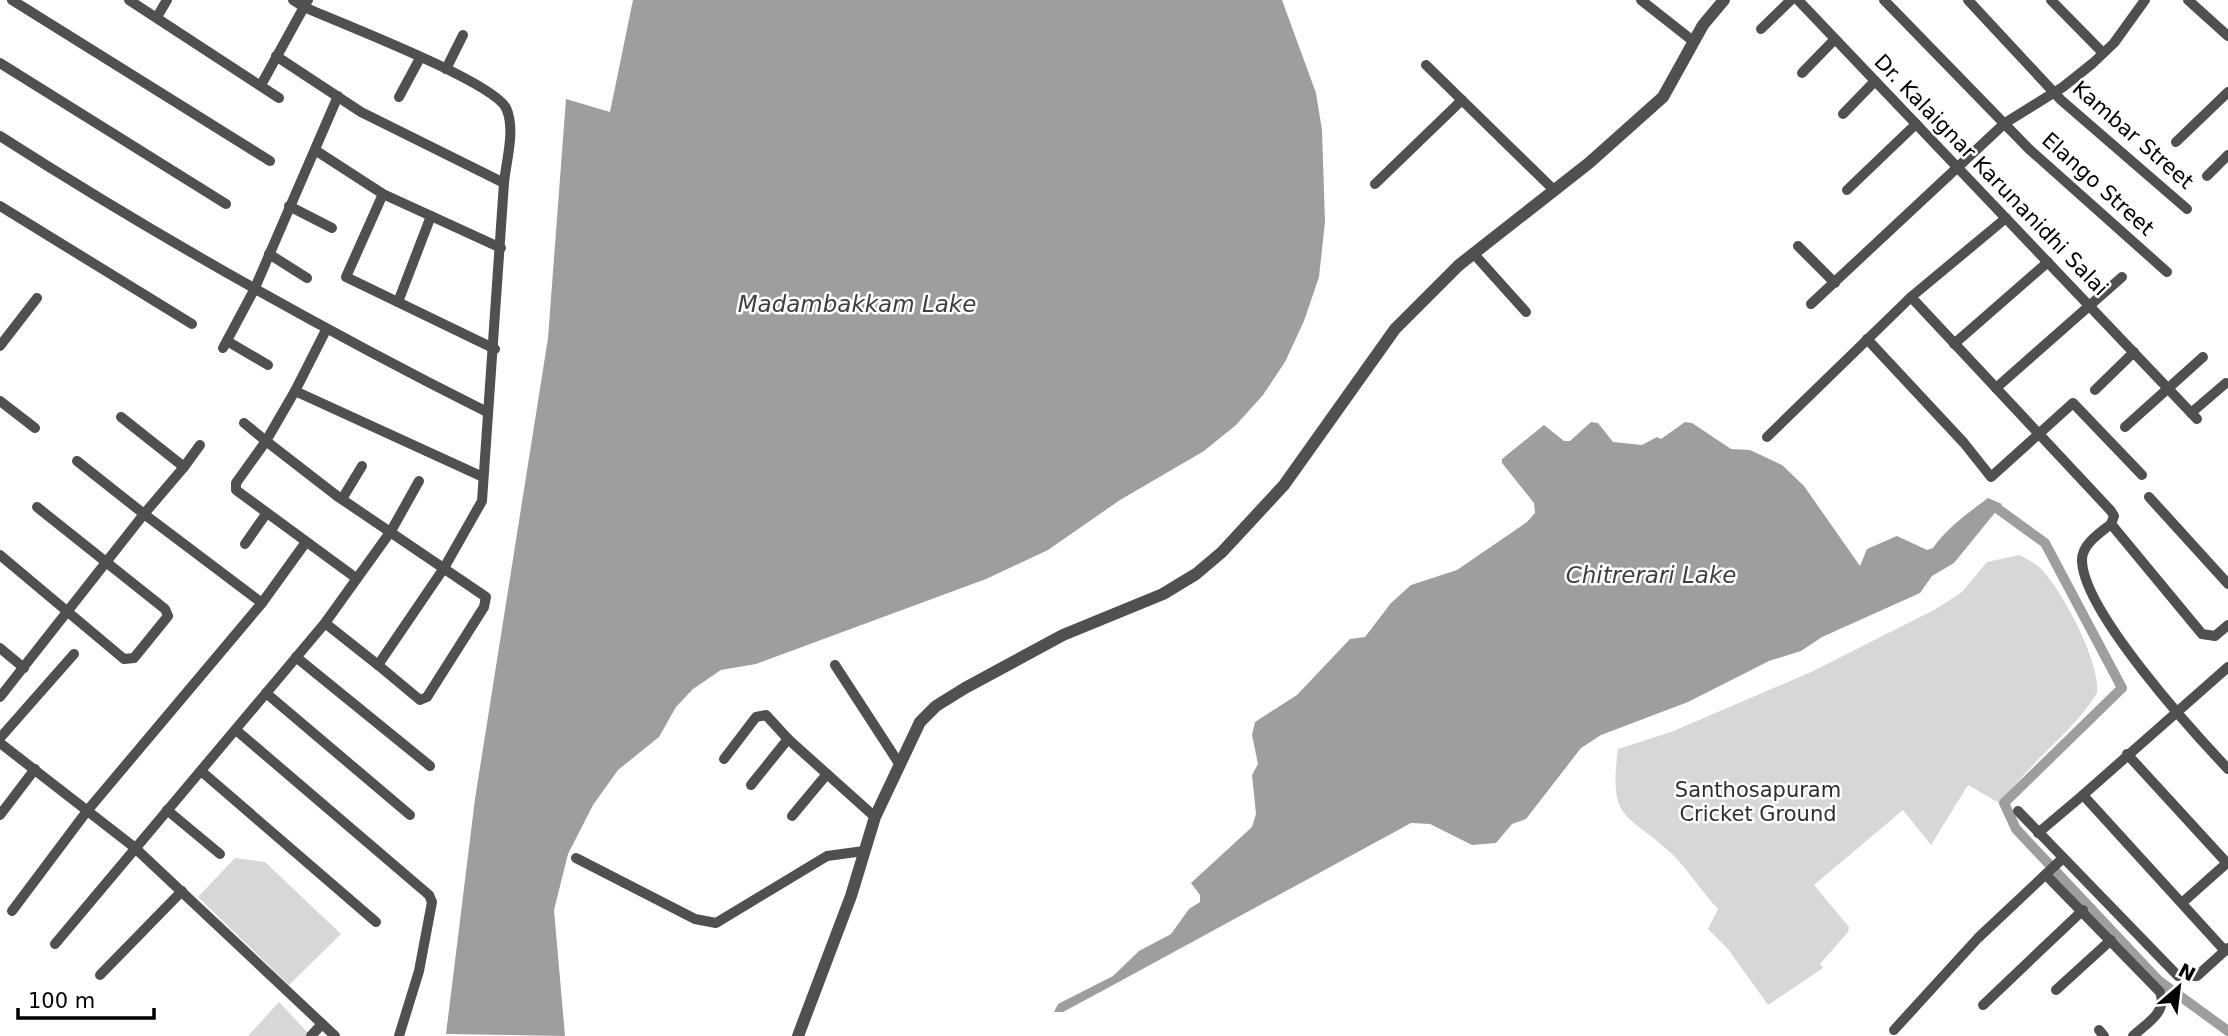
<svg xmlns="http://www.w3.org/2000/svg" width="2228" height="1036" viewBox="0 0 2228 1036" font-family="'DejaVu Sans',sans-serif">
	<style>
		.green { fill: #d7d7d7 }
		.water { fill: #9e9e9e }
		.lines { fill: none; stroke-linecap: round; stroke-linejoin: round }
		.canal { stroke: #9e9e9e; stroke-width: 10 }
		.minor { stroke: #505050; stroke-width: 10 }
		.tertiary { stroke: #505050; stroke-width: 12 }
		.labels { text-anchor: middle; stroke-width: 5; stroke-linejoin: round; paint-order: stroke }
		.street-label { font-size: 21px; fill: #000; stroke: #fff }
		.park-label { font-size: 21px; fill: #2e2e2e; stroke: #fff }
		.water-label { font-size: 23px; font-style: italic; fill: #3f3f3f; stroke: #fff }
	</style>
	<rect width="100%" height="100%" fill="#fff"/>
	<g class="green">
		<path d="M2019 555C2025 558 2033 562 2038 566 2060 585 2102 665 2097 693 2071 735 2028 762 2001 804L1968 785 1931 845 1903 810 1814 885 1849 927 1848 932 1820 964 1823 968 1768 1005 1728 949 1708 929 1718 909C1702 892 1689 871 1673 855 1628 812 1608 824 1618 749L1671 732 1811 672 1936 609 1962 592 1987 562Z"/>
		<polygon points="235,858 265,862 341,934 289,985 198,897"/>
		<polygon points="279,1002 308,1033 305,1036 248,1036"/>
	</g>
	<g class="water">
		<polygon points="633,0 1282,0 1316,93 1322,130 1325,222 1319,277 1304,321 1285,362 1263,395 1236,425 1204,451 1120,500 1048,550 986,579 756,664 721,670 693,689 676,707 659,737 618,770 593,805 568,854 554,910 565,1036 446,1034 475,799 548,338 566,99 610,112"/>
		<path d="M1591 422 1598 423 1613 442 1642 445 1657 437 1661 439 1685 422 1692 423 1731 449 1750 450 1782 465 1804 486 1860 566 1867 549 1897 536 1927 550 1933 548C1947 528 1968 513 1988 498L2002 504 1954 563 1932 576 1920 593 1822 637 1801 651 1769 661 1688 702 1601 735 1581 748 1526 819 1512 824 1496 843 1472 845 1430 824 1411 823 1104 990 1063 1012H1054L1058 1004 1113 976 1139 951 1171 934 1189 909 1200 902V895L1191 883 1252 827 1256 814 1252 775 1258 764 1252 735 1255 722 1297 695 1350 639 1365 637 1391 603 1411 585 1457 570 1527 522 1535 513 1534 503 1502 463V459L1544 425 1564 441H1570Z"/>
	</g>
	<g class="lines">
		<polyline class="canal" points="1998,509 2045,543 2122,688 2004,803 2016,829 2158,980 2228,1031"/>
		<g class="minor">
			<polyline points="12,0 270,161"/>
			<polyline points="129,0 279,98"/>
			<path d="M308 0 304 7C340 23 492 81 506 108 516 129 506 161 504 183"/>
			<polyline points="1641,0 1693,41"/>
			<polyline points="1798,0 2197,419"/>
			<polyline points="1884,0 2029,149 2167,272"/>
			<polyline points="1968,0 2061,100 2187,209"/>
			<polyline points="2051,0 2103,53"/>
			<polyline points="2188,0 2228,36"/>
			<polyline points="157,17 167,0"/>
			<polyline points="1761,29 1791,0"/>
			<polyline points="276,56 361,112 504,183 482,501 444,568 378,665 325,623"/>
			<polyline points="0,63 226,204"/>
			<polyline points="1426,65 1554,190"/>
			<polyline points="446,69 463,35"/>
			<polyline points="1802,73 1835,39"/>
			<polyline points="261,85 304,7 293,0"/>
			<polyline points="399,97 420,58"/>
			<polyline points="1843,114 1875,81"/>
			<path d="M0 136C158 237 320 328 487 412"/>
			<polyline points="2176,142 2228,92"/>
			<polyline points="315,150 383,194 501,248"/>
			<polyline points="2207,176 2228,155"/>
			<polyline points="1375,184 1462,100"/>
			<polyline points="1847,190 1916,124"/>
			<polyline points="383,194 346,277 495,349"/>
			<polyline points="0,206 192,324"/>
			<polyline points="289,206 332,228"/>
			<polyline points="1798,246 1835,283"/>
			<polyline points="1473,253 1526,312"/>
			<polyline points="269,254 307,278"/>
			<polyline points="1911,297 2006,218"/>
			<polyline points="398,302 431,216"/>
			<polyline points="1811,304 2005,123 2063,87 2093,63 2114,43 2145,0"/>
			<polyline points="1867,339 1964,443 1991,477 2073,403 2142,475"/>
			<polyline points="227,341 268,365"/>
			<polyline points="1954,344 2048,262"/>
			<polyline points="0,346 37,298"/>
			<polyline points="223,348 254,290 338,96"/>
			<polyline points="1996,388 2122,277"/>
			<polyline points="2095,390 2134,352"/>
			<polyline points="295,391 326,330"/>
			<polyline points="0,401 35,428"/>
			<polyline points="2191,413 2226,383"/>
			<polyline points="244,423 266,441 236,483 236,490 356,578"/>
			<polyline points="2125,427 2203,357"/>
			<polyline points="1767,437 1911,297 2111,511 2114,516 2111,524 2202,634 2215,636 2228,625"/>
			<polyline points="184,467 200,445"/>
			<polyline points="2149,497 2228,584"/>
			<polyline points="342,499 362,466"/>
			<path d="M2111 524C2100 533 2082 544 2082 560 2082 610 2193 732 2228 769"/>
			<polyline points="245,544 266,514"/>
			<polyline points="0,555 124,659 134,658 168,616 165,609 37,507"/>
			<polyline points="262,603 306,542"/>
			<polyline points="0,648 24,668"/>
			<polyline points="296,657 430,766"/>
			<polyline points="378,665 420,700 427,697 484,607 486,597 337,496 266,441 295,391 483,477"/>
			<polyline points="835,665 900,765"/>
			<polyline points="266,693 410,815"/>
			<polyline points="0,697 144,514 77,461"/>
			<polyline points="236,730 429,895 432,902 419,971 399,1036"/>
			<polyline points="0,738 74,654"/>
			<polyline points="0,743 134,847 335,1036"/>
			<polyline points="2127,754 2227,863"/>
			<polyline points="724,759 756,717 766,715 788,739 875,817"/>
			<polyline points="201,771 376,922"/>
			<polyline points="751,785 788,739"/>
			<polyline points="167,810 220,854"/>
			<polyline points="2018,811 2178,976 2197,976 2228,948"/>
			<polyline points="0,815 35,769"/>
			<polyline points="792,816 827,774"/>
			<polyline points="2038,833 2083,795"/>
			<polyline points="576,858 695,919 716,923 827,856 864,851"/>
			<path d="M2046 875 2160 992C2168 1012 2147 1023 2133 1036"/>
			<polyline points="2183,902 2228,862"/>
			<polyline points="12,911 87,811 262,603 144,514 184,467 121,417"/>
			<polyline points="55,944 325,623 391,531 419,481"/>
			<polyline points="2225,951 2083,795 2228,667"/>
			<polyline points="100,975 182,891"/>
			<polyline points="2056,990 2111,940"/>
			<polyline points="1983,1005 2083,910"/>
			<polyline points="1894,1030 1978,938 2062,859"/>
			<polyline points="2099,1030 2104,1036"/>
			<polyline points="311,1036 322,1024"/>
		</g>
		<polyline class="tertiary" points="798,1036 851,896 875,817 920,722 936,706 965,688 1063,635 1163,594 1196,574 1222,552 1284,485 1395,329 1459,265 1589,163 1663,97 1703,25 1724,0"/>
	</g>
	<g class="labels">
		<g class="street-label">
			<text transform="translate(2133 135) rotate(41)" y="7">Kambar Street</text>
			<text transform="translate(1991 175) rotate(46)" y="7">Dr. Kalaignar Karunanidhi Salai</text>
			<text transform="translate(2098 184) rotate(42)" y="7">Elango Street</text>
		</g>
		<g class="park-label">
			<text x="1758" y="797">Santhosapuram<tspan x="1758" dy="24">Cricket Ground</tspan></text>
		</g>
		<g class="water-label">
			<text x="857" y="312">Madambakkam Lake</text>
			<text x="1651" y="583">Chitrerari Lake</text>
		</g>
	</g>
	<g transform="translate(2179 987) rotate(28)" stroke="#ffffff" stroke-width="5" paint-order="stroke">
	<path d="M0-5L12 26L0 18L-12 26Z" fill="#000000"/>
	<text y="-10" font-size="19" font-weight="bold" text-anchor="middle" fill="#000000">N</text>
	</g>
	<path d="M18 1008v10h136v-10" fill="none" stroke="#000000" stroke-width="3.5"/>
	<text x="28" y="1008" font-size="21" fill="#000000" stroke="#ffffff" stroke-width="5" paint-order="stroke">100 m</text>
</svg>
